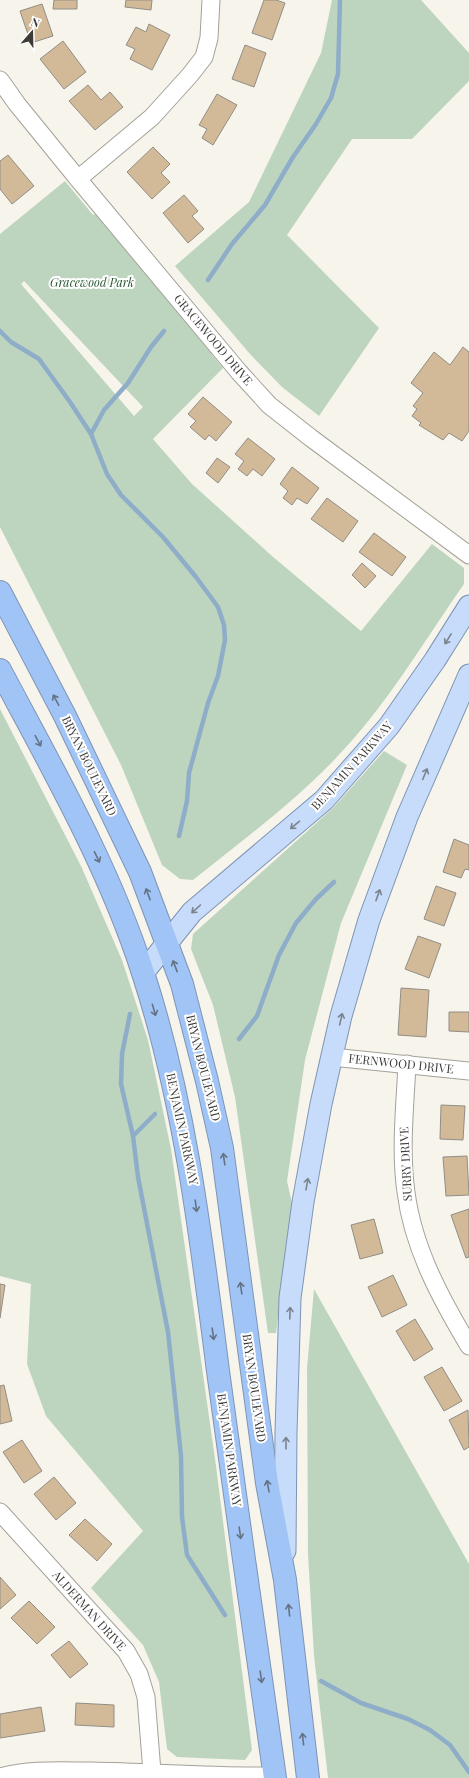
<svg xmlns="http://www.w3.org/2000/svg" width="469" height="1778" viewBox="0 0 469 1778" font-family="'Playfair Display',serif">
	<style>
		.green { fill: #bdd5be; fill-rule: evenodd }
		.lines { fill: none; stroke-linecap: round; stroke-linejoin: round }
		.stream { stroke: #8eadc9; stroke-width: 4.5 }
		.building { fill: #d2ba98; stroke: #928d86 }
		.minor-casing { stroke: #a3a199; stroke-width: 19 }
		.major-casing { stroke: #7e94b4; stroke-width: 23 }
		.highway-casing { stroke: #7e94b4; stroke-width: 24 }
		.minor { stroke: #fff; stroke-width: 17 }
		.major { stroke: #c7dcfa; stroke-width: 21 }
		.highway { stroke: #a1c4f6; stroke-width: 22 }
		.oneway { stroke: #7b838f }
		.oneway2 { stroke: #647284 }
		.labels { text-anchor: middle; stroke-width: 4; stroke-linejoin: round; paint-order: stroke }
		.park-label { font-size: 12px; font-style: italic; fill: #27562f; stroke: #fff }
		.street-label { font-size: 12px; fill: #3c3b38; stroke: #fff }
	</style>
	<rect width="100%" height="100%" fill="#f7f4ec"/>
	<g class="green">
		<polygon points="332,0 421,0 469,53 469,81 412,139 352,139 287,235 379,328 319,416 282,387 250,354 175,266 249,202 321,53"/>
		<path d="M65 181 93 215 95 214 213 354 212 355 223 368 153 439 192 484 272 556 361 631 432 544 464 568V584C423 643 386 706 336 758 293 803 242 841 193 880L180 879 162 865 121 765 0 527V234ZM24 281 143 407 134 416 21 284Z"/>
		<polygon points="0,709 81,866 122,960 148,1040 171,1149 216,1466 252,1750 245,1760 177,1757 167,1749 159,1682 143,1645 91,1588 143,1531 46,1416 27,1364 31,1284 0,1276"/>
		<polygon points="384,751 407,765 341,923 305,1060 287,1181 292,1203 276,1333 268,1333 235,1097 213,1005 191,949 193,934 333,808"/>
		<polygon points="314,1289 469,1564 469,1778 328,1778 314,1656 308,1554 307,1368"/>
	</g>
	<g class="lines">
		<g class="stream">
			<polyline points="208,280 232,244 265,205 293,157 316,124 331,98 338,74 340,0"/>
			<polyline points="0,331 11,342 39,359 70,402 91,434 107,474 121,495 163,537 196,577 218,607 224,625 225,640 218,676 208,703 189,773 187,801 179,836"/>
			<polyline points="91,434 104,410 128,383 151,347 164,331"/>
			<polyline points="130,1014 122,1054 121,1084 133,1136 138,1177 168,1332 181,1456 182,1517 187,1555 225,1615"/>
			<polyline points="239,1039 257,1016 279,955 296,923 316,899 334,882"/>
			<polyline points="133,1136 155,1114"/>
			<polyline points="321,1681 361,1703 408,1719 430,1730 450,1745 469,1772"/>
		</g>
	</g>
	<g class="building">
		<polygon points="54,0 77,0 77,9 53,9"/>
		<polygon points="126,0 152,0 151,10 125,7"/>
		<polygon points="264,0 276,0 285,3 272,40 252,33"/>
		<polygon points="42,4 53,36 31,43 20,11"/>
		<polygon points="149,24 170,35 152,70 130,59 135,49 126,45 136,27 146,32"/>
		<polygon points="63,41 86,72 64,89 40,59"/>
		<polygon points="245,45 266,53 254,87 232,79"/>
		<polygon points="88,85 101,100 110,92 123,107 95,130 69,101"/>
		<polygon points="217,94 237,105 213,145 202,138 207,129 199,125"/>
		<polygon points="153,147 170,164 161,173 170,182 152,199 127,172"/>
		<polygon points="8,155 34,186 12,204 0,189 0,161"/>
		<polygon points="184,195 198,211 192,216 204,229 188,243 163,213"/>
		<polygon points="463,347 469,352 469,431 462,441 449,433 443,440 419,425 421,423 412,416 417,409 413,406 423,393 411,383 434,352 450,365"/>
		<polygon points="203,397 232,422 216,441 209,435 205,440 190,427 196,421 188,414"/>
		<polygon points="248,438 275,459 262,476 253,469 247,476 238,469 244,461 235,454"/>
		<polygon points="217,458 230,467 218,483 206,473"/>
		<polygon points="292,467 319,488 307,504 297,498 292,505 283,498 288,491 280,484"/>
		<polygon points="327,498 358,521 343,542 311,519"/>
		<polygon points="374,533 406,557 392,576 359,552"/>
		<polygon points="362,563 376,576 365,588 352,575"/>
		<polygon points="454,839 469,845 469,870 465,869 461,878 443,872"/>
		<polygon points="436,886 456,893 444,926 424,919"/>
		<polygon points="418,936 441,944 429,978 405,969"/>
		<polygon points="401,988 429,990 426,1037 398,1035"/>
		<polygon points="449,1012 469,1012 469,1032 449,1031"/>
		<polygon points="441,1105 465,1106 463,1140 440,1139"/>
		<polygon points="467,1156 469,1195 446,1196 443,1157"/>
		<polygon points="469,1209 469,1257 466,1258 451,1215"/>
		<polygon points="374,1219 383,1253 360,1259 351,1225"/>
		<polygon points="393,1275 407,1305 382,1317 368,1287"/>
		<polygon points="0,1284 5,1285 0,1318"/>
		<polygon points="415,1319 433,1349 414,1361 396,1331"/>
		<polygon points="442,1367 462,1401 444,1411 424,1377"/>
		<polygon points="4,1385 12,1421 0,1424 0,1386"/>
		<polygon points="468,1410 469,1447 464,1450 449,1420"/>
		<polygon points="22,1440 42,1471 24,1483 3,1452"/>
		<polygon points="54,1477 76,1503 56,1520 34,1494"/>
		<polygon points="85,1519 112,1544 97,1561 69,1535"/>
		<polygon points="0,1577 16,1595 0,1609"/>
		<polygon points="29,1601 55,1627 37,1644 11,1618"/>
		<polygon points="69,1641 88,1664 70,1678 51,1655"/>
		<polygon points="76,1703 114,1705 114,1727 75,1725"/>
		<polygon points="41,1707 45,1731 0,1738 0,1714"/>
	</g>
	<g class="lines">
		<g class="minor-casing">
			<g id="minor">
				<polyline points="0,80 17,104 78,179 239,372 269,405 311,438 469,555"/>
				<polyline points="78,179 152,117 190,75 204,57 209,38 211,0"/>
				<polyline points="332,1057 469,1071"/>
				<path d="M407 1064C405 1107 400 1150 406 1192 413 1248 441 1299 469 1346"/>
				<polyline points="0,1512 126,1651 139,1674 146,1697 152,1772"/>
				<path d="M0 1777C29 1769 61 1771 91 1771 152 1772 213 1777 274 1776"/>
			</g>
		</g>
		<g class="major-casing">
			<g id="major">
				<polyline points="143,973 192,912 324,800 389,726 435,660 469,606"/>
				<polyline points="285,1551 286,1433 290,1298 303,1202 321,1104 341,1016 369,920 407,817 469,675"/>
			</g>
		</g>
		<g class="highway-casing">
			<g id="highway">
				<polyline points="0,592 65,716 140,872 182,984 207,1081 222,1148 267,1483 285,1580 308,1778"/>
				<path d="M0 670C52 768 109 867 143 973 185 1102 201 1237 218 1371 236 1507 256 1642 275 1778"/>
			</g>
		</g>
		<use href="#minor" class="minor"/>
		<use href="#major" class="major"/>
		<use href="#highway" class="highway"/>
	</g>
	<defs><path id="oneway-shaft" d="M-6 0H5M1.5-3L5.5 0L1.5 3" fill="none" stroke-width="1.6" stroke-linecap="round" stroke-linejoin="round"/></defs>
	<g class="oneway">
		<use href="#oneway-shaft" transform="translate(448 639) rotate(122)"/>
		<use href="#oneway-shaft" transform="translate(425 774) rotate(-67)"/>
		<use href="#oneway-shaft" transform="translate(295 825) rotate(140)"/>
		<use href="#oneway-shaft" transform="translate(378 895) rotate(-70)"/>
		<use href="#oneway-shaft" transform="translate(196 909) rotate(138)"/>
		<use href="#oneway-shaft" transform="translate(341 1019) rotate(-77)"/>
		<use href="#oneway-shaft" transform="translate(307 1184) rotate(-80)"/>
		<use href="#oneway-shaft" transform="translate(290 1313) rotate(-88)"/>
		<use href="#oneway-shaft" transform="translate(286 1443) rotate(-90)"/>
	</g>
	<g class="oneway2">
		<use href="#oneway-shaft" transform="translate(56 700) rotate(-118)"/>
		<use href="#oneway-shaft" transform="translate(38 741) rotate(62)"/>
		<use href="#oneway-shaft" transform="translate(97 857) rotate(64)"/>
		<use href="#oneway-shaft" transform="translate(148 894) rotate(-110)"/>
		<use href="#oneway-shaft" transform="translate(175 966) rotate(-111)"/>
		<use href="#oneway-shaft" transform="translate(154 1010) rotate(74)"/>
		<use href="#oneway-shaft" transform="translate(224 1159) rotate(-98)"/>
		<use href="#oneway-shaft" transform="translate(196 1206) rotate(82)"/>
		<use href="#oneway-shaft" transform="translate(241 1288) rotate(-98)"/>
		<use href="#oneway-shaft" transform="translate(213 1334) rotate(82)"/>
		<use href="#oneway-shaft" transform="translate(268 1486) rotate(-100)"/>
		<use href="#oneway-shaft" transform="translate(240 1533) rotate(82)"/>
		<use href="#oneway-shaft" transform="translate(289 1610) rotate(-96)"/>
		<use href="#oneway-shaft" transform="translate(261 1677) rotate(82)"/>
		<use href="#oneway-shaft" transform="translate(303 1739) rotate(-96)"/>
	</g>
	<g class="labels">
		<g class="park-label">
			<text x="92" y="287">Gracewood Park</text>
		</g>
		<g class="street-label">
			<text transform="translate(213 340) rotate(50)" y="4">GRACEWOOD DRIVE</text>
			<text transform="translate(89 766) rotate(64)" y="4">BRYAN BOULEVARD</text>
			<text transform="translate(352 766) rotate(-48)" y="4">BENJAMIN PARKWAY</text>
			<text transform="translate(401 1064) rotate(6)" y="4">FERNWOOD DRIVE</text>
			<text transform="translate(203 1068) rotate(76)" y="4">BRYAN BOULEVARD</text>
			<text transform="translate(182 1129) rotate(78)" y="4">BENJAMIN PARKWAY</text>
			<text transform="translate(406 1164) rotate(-93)" y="4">SURRY DRIVE</text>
			<text transform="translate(254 1388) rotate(82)" y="4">BRYAN BOULEVARD</text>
			<text transform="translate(229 1450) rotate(82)" y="4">BENJAMIN PARKWAY</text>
			<text transform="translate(89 1611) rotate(48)" y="4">ALDERMAN DRIVE</text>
		</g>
	</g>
	<g transform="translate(32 32) rotate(20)" stroke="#ffffff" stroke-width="3" paint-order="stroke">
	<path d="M0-3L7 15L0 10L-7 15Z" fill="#3c3b38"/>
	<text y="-6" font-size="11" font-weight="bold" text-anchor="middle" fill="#3c3b38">N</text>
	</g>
</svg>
